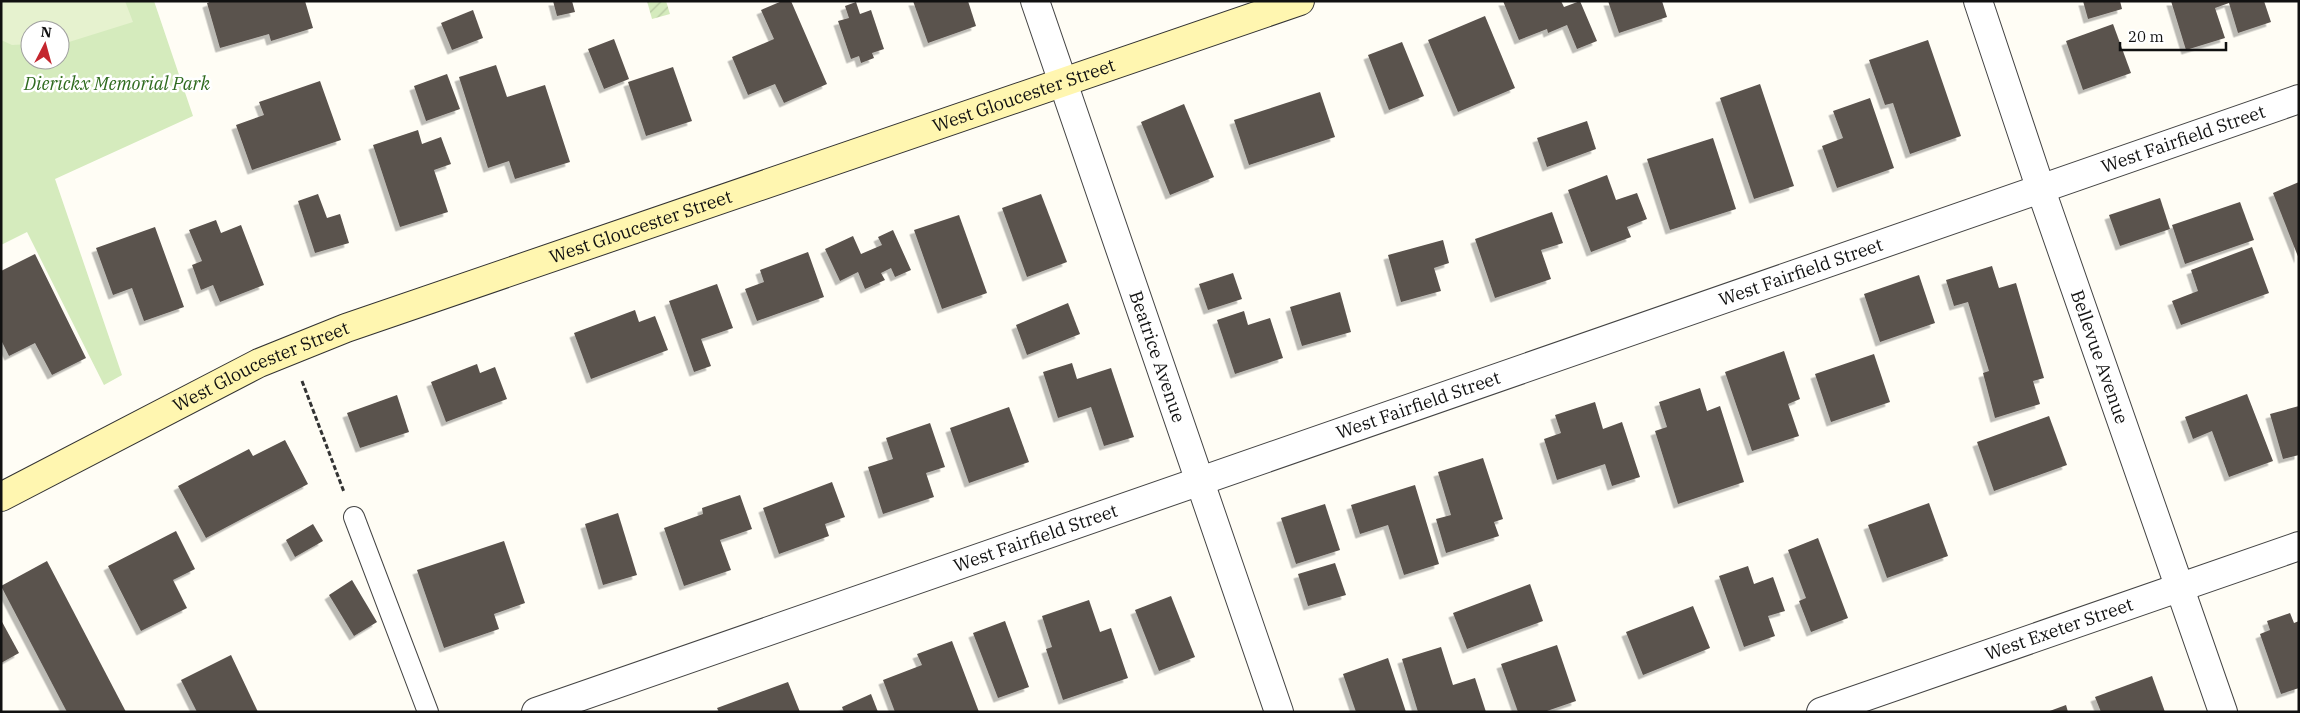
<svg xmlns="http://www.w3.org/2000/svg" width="2300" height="713" viewBox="0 0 2300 713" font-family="'IBM Plex Serif',serif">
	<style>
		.grass { fill: #d5ebbd; fill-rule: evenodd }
		.garden { fill: url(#garden-furrows) }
		.pitch { fill: #e6f2cf }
		.building { fill: #5a524d; filter: url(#shadow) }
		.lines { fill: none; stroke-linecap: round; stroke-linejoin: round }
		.lane-casing { stroke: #444; stroke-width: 22 }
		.street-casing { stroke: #444; stroke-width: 30 }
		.secondary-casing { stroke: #333; stroke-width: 30 }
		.path { stroke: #333; stroke-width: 3; stroke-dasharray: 5 2.5; stroke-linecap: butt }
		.lane { stroke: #fff; stroke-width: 20 }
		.street { stroke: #fff; stroke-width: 28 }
		.secondary { stroke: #fff6b0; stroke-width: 28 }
		.labels { text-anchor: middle; stroke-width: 5; stroke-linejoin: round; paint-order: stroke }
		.park-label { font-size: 18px; font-style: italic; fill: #2f6b1f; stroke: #fff }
		.street-label { font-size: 18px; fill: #111; stroke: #fff }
	</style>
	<defs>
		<pattern id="garden-furrows" width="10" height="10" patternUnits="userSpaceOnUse" patternTransform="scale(1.25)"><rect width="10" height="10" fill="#d5ebbd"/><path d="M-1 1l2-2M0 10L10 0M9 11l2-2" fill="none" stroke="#b6c8a1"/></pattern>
		<filter id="shadow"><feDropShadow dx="-4.5" dy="4.5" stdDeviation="0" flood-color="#0004"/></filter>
	</defs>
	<rect width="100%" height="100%" fill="#fffdf5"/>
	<path class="grass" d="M1 1H154L193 116 55 179 122 375 104 385 27 232 1 245ZM30 30H60V60H30Z"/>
	<polygon class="garden" points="647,1 666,1 670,14 652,19"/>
	<polygon class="pitch" points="1,1 125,1 133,22 69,42 60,43 60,30 30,30 30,44 12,45 1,40"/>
	<g class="building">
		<polygon points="212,1 305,1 313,28 271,41 269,34 220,48 207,3"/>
		<polygon points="553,1 572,1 575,12 557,16"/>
		<polygon points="782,1 791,1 827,84 784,103 775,84 748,95 732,57 774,39 761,10"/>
		<polygon points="913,1 968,1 976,26 928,43"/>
		<polygon points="1503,1 1561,1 1564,7 1580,1 1597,41 1577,49 1567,25 1548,33 1547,29 1519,40"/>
		<polygon points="1608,1 1662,1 1667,17 1619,33"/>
		<polygon points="2083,1 2120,1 2122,9 2088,19"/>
		<polygon points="2171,1 2264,1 2271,22 2238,33 2229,3 2215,8 2225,38 2186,50"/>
		<polygon points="856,2 860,14 871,10 884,49 872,53 874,58 861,63 859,56 851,59 838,21 849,18 845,6"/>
		<polygon points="473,10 483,38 452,50 441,23"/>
		<polygon points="1485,16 1515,88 1458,112 1428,40"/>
		<polygon points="2113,24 2131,73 2083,90 2066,41"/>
		<polygon points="614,39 629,79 604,89 588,49"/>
		<polygon points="1928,40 1961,136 1910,154 1893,103 1885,105 1869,60"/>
		<polygon points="1402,42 1424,96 1389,110 1368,55"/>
		<polygon points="496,65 507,97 545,85 570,162 515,179 509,161 488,168 459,77"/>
		<polygon points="673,67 692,121 646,136 628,82"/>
		<polygon points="447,74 460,109 426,121 414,86"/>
		<polygon points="320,81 341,140 252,170 236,125 264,115 259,102"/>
		<polygon points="1760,84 1794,186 1754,199 1720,98"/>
		<polygon points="1320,92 1335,137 1249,165 1234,120"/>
		<polygon points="1870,98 1894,168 1837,188 1822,146 1843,138 1833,111"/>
		<polygon points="1184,104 1214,177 1170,195 1141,122"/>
		<polygon points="1587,121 1596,149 1547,167 1537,138"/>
		<polygon points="418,130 422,144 441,137 451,164 434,170 448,212 400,227 373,145"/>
		<polygon points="1713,138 1736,209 1670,230 1647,159"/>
		<polygon points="1607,175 1616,200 1637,193 1647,219 1627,227 1631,237 1591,252 1568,190"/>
		<polygon points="2299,182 2299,259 2273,193"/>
		<polygon points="318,194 327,218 340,214 349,243 315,253 298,201"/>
		<polygon points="1041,194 1067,262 1027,277 1002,208"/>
		<polygon points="2160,198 2170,229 2120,246 2109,215"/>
		<polygon points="2240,202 2254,240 2185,264 2172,225"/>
		<polygon points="1552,212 1563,243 1541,250 1551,279 1495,298 1475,239"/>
		<polygon points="959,215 987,293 942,309 914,230"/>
		<polygon points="216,220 221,233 241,225 264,285 220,302 213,285 201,290 192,265 202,261 189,230"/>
		<polygon points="155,227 184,307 144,321 132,288 113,295 96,248"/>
		<polygon points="893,230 911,270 895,277 891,268 881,273 885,280 865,289 858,272 840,281 825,249 853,236 861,254 882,245 878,237"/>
		<polygon points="1443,240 1449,263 1434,268 1441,291 1401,302 1388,255"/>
		<polygon points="2252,247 2269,293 2181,325 2172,301 2198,291 2191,270"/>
		<polygon points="808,252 824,297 757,321 745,289 764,282 760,270"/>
		<polygon points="35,254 86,358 52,375 35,343 9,356 1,340 1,271"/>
		<polygon points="1992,266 1999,288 2016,283 2044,378 2033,381 2040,404 1995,418 1983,373 1989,371 1968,302 1954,306 1946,280"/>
		<polygon points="1233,273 1242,299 1208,310 1199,284"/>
		<polygon points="1919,275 1935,323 1880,342 1864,294"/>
		<polygon points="717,284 733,328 701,339 711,366 694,372 669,301"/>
		<polygon points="1340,292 1351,332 1302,346 1290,307"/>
		<polygon points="1068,303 1080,334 1027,355 1016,325"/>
		<polygon points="635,310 639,322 655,316 668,350 591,379 574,333"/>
		<polygon points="1244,311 1248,325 1270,318 1283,358 1235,374 1217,320"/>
		<polygon points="1784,351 1800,399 1788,404 1799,436 1752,451 1725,372"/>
		<polygon points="1874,354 1890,402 1831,422 1815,374"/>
		<polygon points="1072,363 1077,379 1111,368 1134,437 1104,446 1091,407 1058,418 1043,372"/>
		<polygon points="477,364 480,373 495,367 507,399 446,422 431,382"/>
		<polygon points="1700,388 1707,411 1720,406 1744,482 1678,504 1655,431 1667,427 1659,402"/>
		<polygon points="2247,394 2273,461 2229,477 2212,431 2193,439 2185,417"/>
		<polygon points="397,395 409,432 360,448 347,413"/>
		<polygon points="1595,402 1603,429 1622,422 1640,477 1612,486 1605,464 1557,480 1544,439 1561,433 1555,415"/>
		<polygon points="2299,406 2299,455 2283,459 2270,414"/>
		<polygon points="1009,407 1029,462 969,483 950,428"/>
		<polygon points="2049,416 2067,465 1994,491 1977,442"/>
		<polygon points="930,423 945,467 926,473 934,497 883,514 868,467 893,459 886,438"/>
		<polygon points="285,440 308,484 206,538 178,486 249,449 253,456"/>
		<polygon points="1483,458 1503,519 1494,522 1499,536 1446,553 1436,519 1451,515 1438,472"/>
		<polygon points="832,482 845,517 825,524 829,536 779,554 763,508"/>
		<polygon points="1415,485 1439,564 1404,575 1388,525 1360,534 1351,505"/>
		<polygon points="740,495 752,529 720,540 731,570 684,586 664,528 703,514 702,508"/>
		<polygon points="1929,503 1948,556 1887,578 1868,525"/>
		<polygon points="1325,504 1340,550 1296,564 1281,518"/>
		<polygon points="618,513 637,575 603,585 585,524"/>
		<polygon points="313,524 323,541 295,557 286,540"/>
		<polygon points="176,531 195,569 173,580 187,608 141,631 108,566"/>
		<polygon points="1818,538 1848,618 1811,632 1799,601 1806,598 1788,550"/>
		<polygon points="504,541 525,603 494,614 499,629 444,648 417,570"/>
		<polygon points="47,561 126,712 67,712 1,586"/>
		<polygon points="1335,563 1346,595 1308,606 1298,574"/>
		<polygon points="1748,566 1754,584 1773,577 1785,611 1768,616 1775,636 1744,647 1719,576"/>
		<polygon points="352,580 377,622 354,636 329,595"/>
		<polygon points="1530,584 1543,621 1467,649 1453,613"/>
		<polygon points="1171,596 1195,657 1159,671 1135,610"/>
		<polygon points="1089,600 1100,632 1111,628 1128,678 1063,700 1046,649 1052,647 1042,616"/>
		<polygon points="1693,606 1710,648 1643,675 1626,632"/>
		<polygon points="2290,613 2294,623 2299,621 2299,688 2281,694 2260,634 2270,630 2267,621"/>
		<polygon points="1,620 19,653 1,663"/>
		<polygon points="1005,621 1029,687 998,698 973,633"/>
		<polygon points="952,641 979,712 895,712 883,680 922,665 917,654"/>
		<polygon points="1557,645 1576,701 1544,712 1518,712 1501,664"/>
		<polygon points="1441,647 1453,685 1475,678 1486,712 1418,712 1402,659"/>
		<polygon points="231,655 258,712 197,712 181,680"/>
		<polygon points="1388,658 1406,712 1356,712 1343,674"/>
		<polygon points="2152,676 2165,712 2101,712 2095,697"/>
		<polygon points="788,682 800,712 719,712 717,708"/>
		<polygon points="871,694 878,712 844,712 842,707"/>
		<polygon points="2066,705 2068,712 2047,712"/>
	</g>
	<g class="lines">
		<g class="lane-casing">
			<polyline id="lane" points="354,517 428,712"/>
		</g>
		<g class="street-casing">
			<g id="street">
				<path id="s1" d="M1035 1 1279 712"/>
				<path id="s2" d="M1978 1 2041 190 2223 712"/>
				<path id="s3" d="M536 712 2299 99"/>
				<path id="s4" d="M1821 712 2299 546"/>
			</g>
		</g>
		<g class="secondary-casing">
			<g id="secondary">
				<path id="s5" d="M1 497 259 363 346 328 1300 1"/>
			</g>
		</g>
		<polyline class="path" points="302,381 344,492"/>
		<use href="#lane" class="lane"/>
		<use href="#street" class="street"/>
		<use href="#secondary" class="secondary"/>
	</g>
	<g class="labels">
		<g class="park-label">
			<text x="117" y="90">Dierickx Memorial Park</text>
		</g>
		<g class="street-label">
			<text dy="6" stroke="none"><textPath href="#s5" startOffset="1101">West Gloucester Street</textPath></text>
			<text dy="6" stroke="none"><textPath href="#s3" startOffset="1744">West Fairfield Street</textPath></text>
			<text dy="6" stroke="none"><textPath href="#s5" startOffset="696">West Gloucester Street</textPath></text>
			<text dy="6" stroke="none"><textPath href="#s3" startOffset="1339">West Fairfield Street</textPath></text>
			<text dy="6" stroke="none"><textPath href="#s1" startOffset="376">Beatrice Avenue</textPath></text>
			<text dy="6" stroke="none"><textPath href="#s2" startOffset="376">Bellevue Avenue</textPath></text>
			<text dy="6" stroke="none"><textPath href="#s5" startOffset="291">West Gloucester Street</textPath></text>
			<text dy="6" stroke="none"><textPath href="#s3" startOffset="934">West Fairfield Street</textPath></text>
			<text dy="6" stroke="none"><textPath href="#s3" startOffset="529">West Fairfield Street</textPath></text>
			<text dy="6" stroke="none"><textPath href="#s4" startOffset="252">West Exeter Street</textPath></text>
		</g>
	</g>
	<rect width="2300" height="713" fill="none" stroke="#111111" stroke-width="5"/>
	<g transform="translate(45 45) rotate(6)"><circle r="24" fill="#ffffff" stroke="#a0a0a0"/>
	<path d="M0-4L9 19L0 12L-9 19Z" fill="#c4262e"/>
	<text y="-8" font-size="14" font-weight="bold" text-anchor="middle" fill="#111111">N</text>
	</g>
	<path d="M2120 42v8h106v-8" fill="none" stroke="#111111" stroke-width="2.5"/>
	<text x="2128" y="42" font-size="15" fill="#111111" stroke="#ffffff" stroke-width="4" paint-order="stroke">20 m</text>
</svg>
